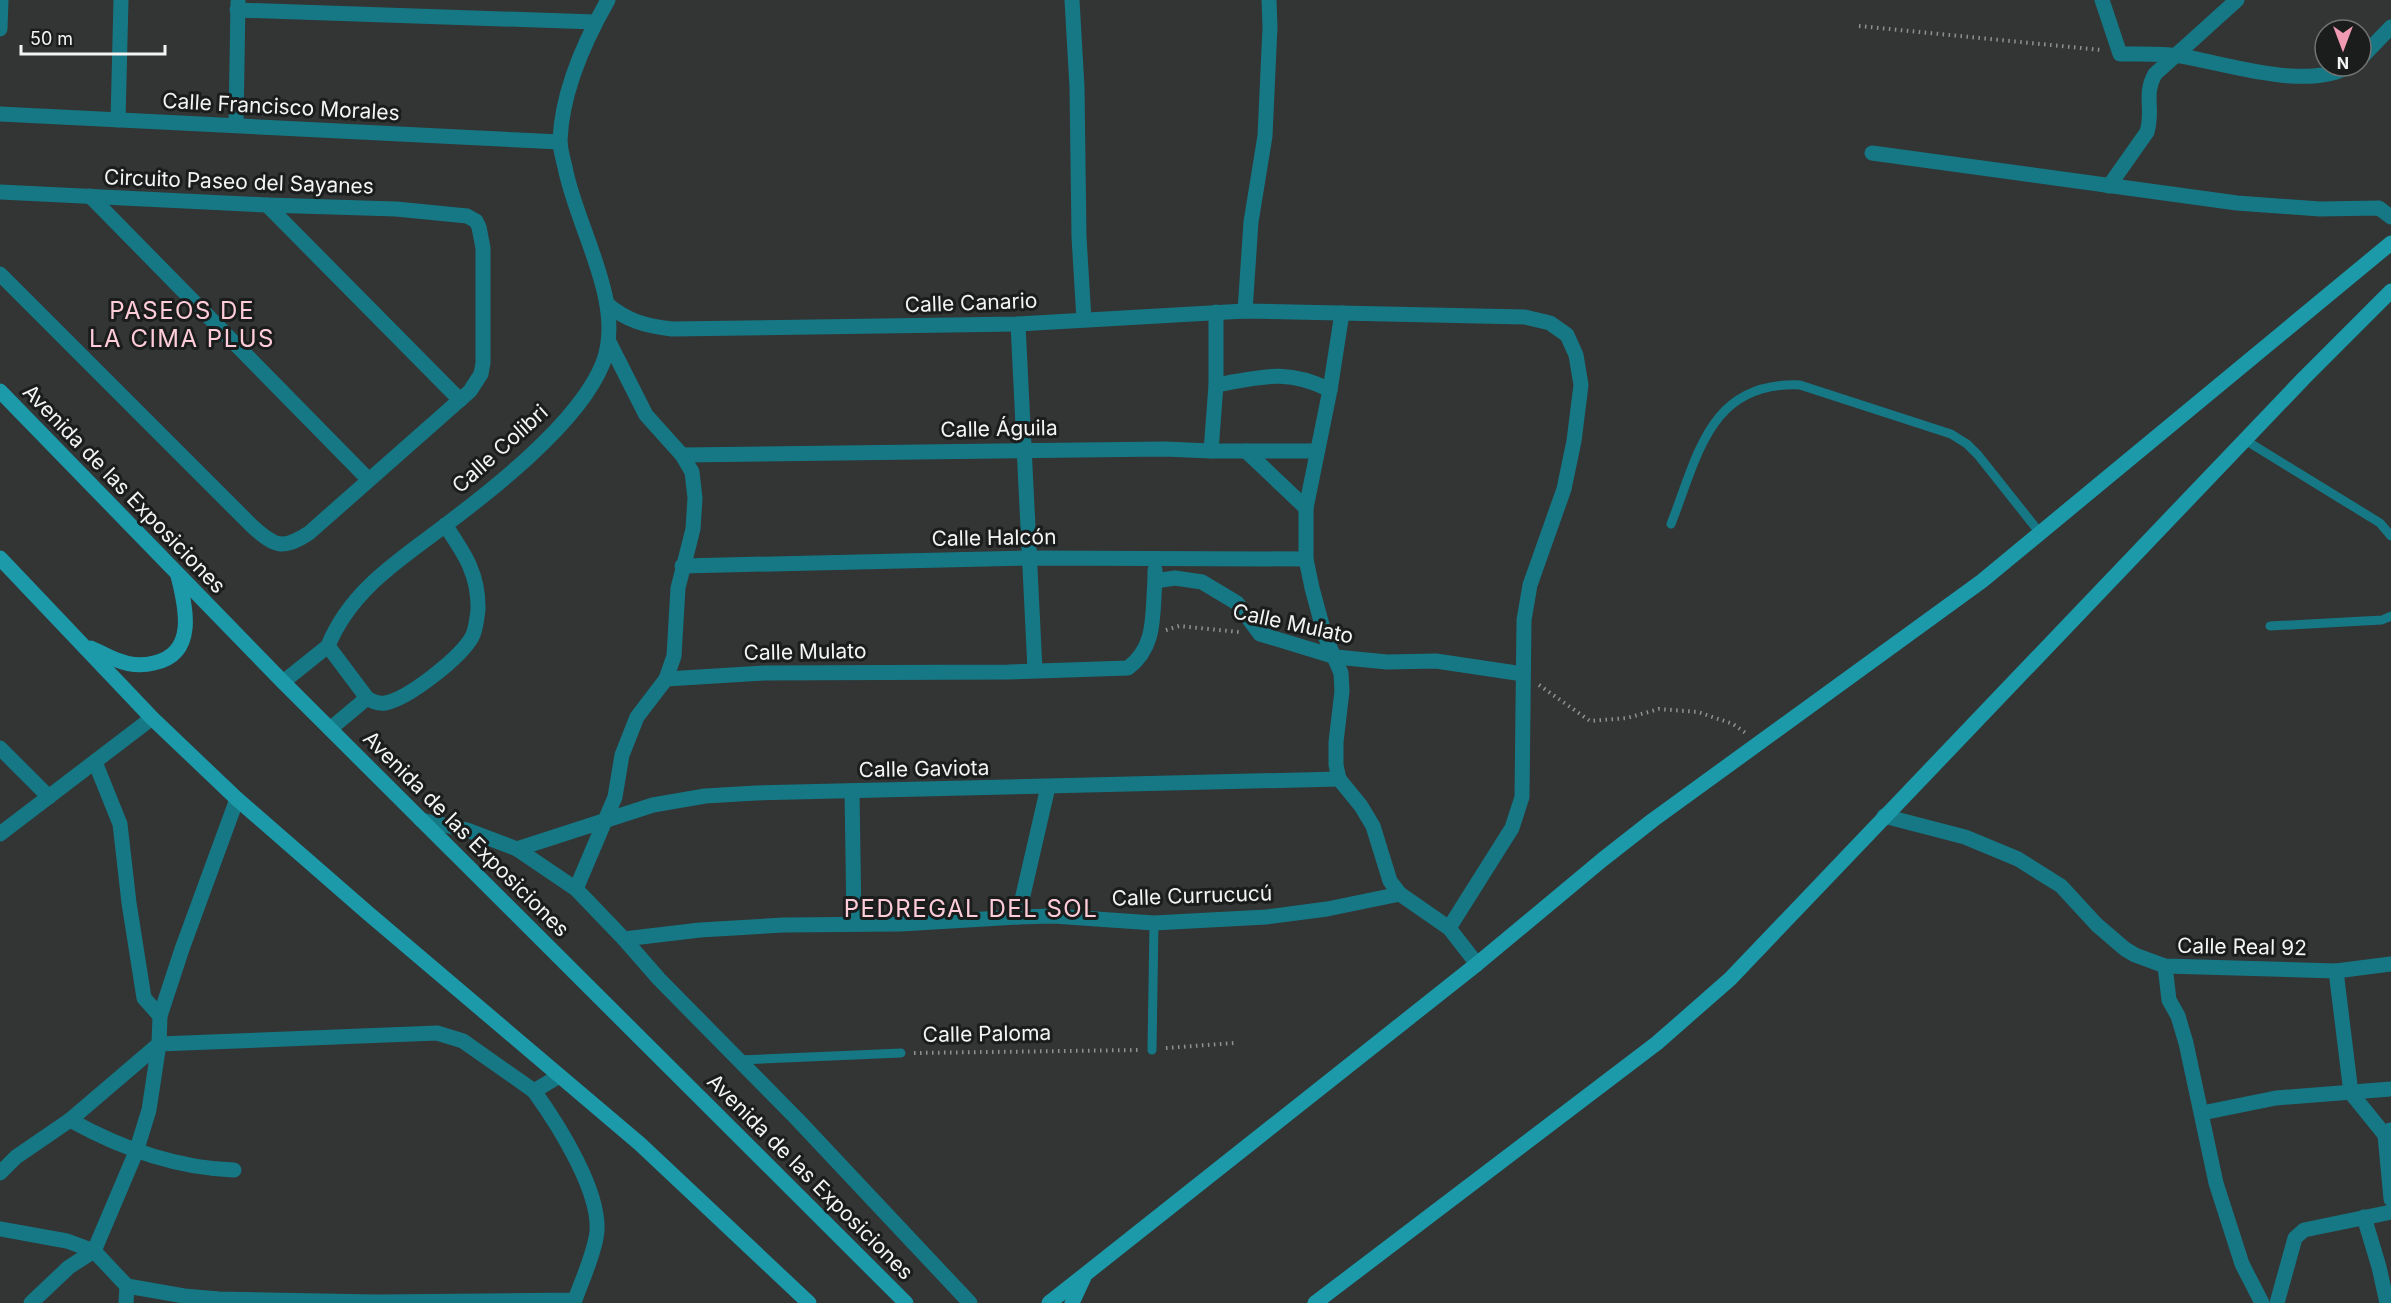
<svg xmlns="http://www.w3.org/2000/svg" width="2391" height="1303" viewBox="0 0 2391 1303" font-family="Inter,sans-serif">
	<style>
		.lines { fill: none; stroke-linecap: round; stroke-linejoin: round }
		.path { stroke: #909291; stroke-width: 4; stroke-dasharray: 1.5 4.5; stroke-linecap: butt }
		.lane { stroke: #167885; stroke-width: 9 }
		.street { stroke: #167885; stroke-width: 15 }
		.secondary { stroke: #1c9aaa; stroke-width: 15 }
		.labels { text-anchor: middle; stroke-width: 6; stroke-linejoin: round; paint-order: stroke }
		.street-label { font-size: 21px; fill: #f3f5f4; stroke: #1b1c1c }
		.quarter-label { font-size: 24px; letter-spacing: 1.5px; fill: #ffccda; stroke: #1b1c1c }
	</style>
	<rect width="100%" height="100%" fill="#323534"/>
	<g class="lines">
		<g class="path">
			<polyline points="1859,26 2101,50"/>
			<polyline points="1166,630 1179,626 1239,632"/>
			<polyline points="1539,685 1590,721 1627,718 1659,709 1698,712 1733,724 1747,734"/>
			<polyline points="1166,1048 1234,1043"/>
			<polyline points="914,1053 1140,1050"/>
		</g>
		<g class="lane">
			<polyline points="2245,440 2380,523 2391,536"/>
			<path d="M1671 524C1698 456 1709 381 1800 385L1951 434 1967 444 1978 455 2040 533"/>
			<polyline points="2270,626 2382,620 2391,616"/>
			<polyline points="1152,1050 1154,923"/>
			<polyline points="739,1060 901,1053"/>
		</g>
		<g class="street">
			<polyline points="1072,0 1077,87 1079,237 1084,320"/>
			<path d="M2102 0 2120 54C2140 54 2161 53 2181 56 2228 64 2307 91 2350 66"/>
			<polyline points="237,10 595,22"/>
			<polyline points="0,29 1,0"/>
			<polyline points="2361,58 2391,27"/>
			<polyline points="0,114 560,142"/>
			<polyline points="118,120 121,0"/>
			<polyline points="236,125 238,2"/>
			<polyline points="1872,153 2237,203 2320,209 2379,208 2391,217"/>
			<path d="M2109 186 2147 132C2154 109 2143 95 2155 74L2237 0"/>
			<path d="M0 192 267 205 396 209 467 216 476 221 479 227 483 248V363L481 374 470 391 309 533C283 550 275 547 252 526L0 274"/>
			<polyline points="90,196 369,480"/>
			<polyline points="267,205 460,400"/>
			<path d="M607 304C627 321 646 326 672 329L1018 324 1245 311 1525 317 1550 323 1567 335 1576 355 1581 385 1574 441 1564 489 1530 585 1524 620 1522 797 1512 828 1449 928"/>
			<polyline points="1245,311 1251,222 1265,136 1270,27 1269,0"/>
			<polyline points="1342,313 1330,390 1306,508 1306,559 1312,588 1325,636 1341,673 1342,691 1336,742 1336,765 1339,779 1361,806 1373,826 1390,881 1400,894 1449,928 1477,964"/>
			<polyline points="1018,324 1035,670"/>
			<path d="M1216 385C1261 377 1287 368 1330 390"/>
			<polyline points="1211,451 1216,385 1216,312"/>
			<polyline points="1246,451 1306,508"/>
			<polyline points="682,455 1165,449 1211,451 1317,451"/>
			<path d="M445 525C464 553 479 574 478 610 477 617 476 630 472 637 460 658 408 699 385 703 378 704 373 702 367 698L328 646C349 594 392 565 435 533 487 494 579 424 603 363 626 303 576 227 565 167 563 159 560 149 560 140 562 92 584 42 608 0"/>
			<polyline points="682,566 1030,558 1306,559"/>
			<polyline points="1155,570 1155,581 1175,578 1202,582 1237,603 1260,634 1336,657 1387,662 1436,661 1523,674"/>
			<path d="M666 679 764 673 1008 672 1128 668C1157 646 1152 614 1155 581"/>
			<polyline points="283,682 328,646"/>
			<polyline points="330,729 367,698"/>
			<polyline points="0,748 49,797"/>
			<polyline points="95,762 120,824 129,903 144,998 160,1016"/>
			<polyline points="852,791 854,923"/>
			<polyline points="1884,816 1965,837 2018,859 2061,886 2097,925 2125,949 2135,955 2165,966 2336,971 2391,964"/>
			<polyline points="421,820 467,830 517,849 576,889 624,939 659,979 797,1119 970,1303"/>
			<polyline points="0,834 152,718"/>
			<polyline points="517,849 653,805 705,796 756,793 1339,779"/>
			<polyline points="576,889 615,797 622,755 637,717 666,679 674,656 678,588 693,529 695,498 692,472 682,455 646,415 609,342"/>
			<polyline points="1018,917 1048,787"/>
			<polyline points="624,939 700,930 784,925 901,924 1018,917 1053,916 1154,923 1266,917 1327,909 1400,894"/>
			<polyline points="2165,966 2169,1000 2178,1016 2186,1043 2216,1183 2242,1264 2262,1303"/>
			<polyline points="2336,971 2351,1093 2385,1135"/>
			<polyline points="159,1044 437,1033 463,1041 534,1091 559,1076"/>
			<polyline points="2202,1113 2276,1098 2391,1089"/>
			<path d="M70 1120C122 1149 175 1168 234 1170"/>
			<polyline points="2390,1130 2385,1135 2391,1199"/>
			<polyline points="0,1173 16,1157 70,1120 159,1044"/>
			<polyline points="2364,1217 2379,1267 2387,1303"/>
			<path d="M0 1229 67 1241 94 1251 127 1286 184 1296 219 1299 377 1302 575 1300C582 1280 592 1259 596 1238 605 1197 557 1123 534 1091"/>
			<polyline points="31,1303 69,1267 94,1251 136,1152 149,1110 159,1044 160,1016 182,949 237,799"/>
			<polyline points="126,1303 127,1286"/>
			<polyline points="2277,1303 2295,1238 2304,1230 2391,1212"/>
		</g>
		<g class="secondary">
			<polyline points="0,391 283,682 906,1303"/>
			<polyline points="0,558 152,718 237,799 369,914 640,1144 809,1303"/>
			<path d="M91 648C100 652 108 657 117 660 129 665 142 666 154 663 197 654 186 607 178 576"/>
			<polyline points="1049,1303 1477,964 1602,860 1653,820 1982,581 2391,243"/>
			<polyline points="1072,1303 1084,1277"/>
			<polyline points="1315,1303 1657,1043 1730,979 2304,378 2391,291"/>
		</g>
	</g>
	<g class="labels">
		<g class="street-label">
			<text transform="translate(281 107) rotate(3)" y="7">Calle Francisco Morales</text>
			<text transform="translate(239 182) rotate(2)" y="7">Circuito Paseo del Sayanes</text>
			<text transform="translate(971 303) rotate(-2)" y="7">Calle Canario</text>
			<text transform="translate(999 429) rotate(-1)" y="7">Calle Águila</text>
			<text transform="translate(500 449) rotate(-42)" y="7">Calle Colibri</text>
			<text transform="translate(124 489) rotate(46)" y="7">Avenida de las Exposiciones</text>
			<text transform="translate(994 538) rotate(-1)" y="7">Calle Halcón</text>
			<text transform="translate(1293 624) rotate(12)" y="7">Calle Mulato</text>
			<text transform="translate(805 652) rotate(-1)" y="7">Calle Mulato</text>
			<text transform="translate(924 769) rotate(-1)" y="7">Calle Gaviota</text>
			<text transform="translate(466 834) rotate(45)" y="7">Avenida de las Exposiciones</text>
			<text transform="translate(1192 896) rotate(-2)" y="7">Calle Currucucú</text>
			<text transform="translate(2242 947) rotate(1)" y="7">Calle Real 92</text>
			<text transform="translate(987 1034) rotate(-1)" y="7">Calle Paloma</text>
			<text transform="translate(810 1177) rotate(45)" y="7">Avenida de las Exposiciones</text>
		</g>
		<g class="quarter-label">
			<text x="182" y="319">PASEOS DE<tspan x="182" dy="28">LA CIMA PLUS</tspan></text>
			<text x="971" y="917">PEDREGAL DEL SOL</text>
		</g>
	</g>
	<g transform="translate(2343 48) rotate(180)"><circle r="28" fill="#1b1c1c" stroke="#717372" stroke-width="1.5"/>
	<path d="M0-4.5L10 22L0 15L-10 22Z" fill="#f09ab4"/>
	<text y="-9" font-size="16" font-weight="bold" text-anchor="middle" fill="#f3f5f4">N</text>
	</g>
	<path d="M21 45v9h144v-9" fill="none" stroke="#f3f5f4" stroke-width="3"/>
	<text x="30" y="45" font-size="18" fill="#f3f5f4" stroke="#1b1c1c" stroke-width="4.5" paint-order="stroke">50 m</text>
</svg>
